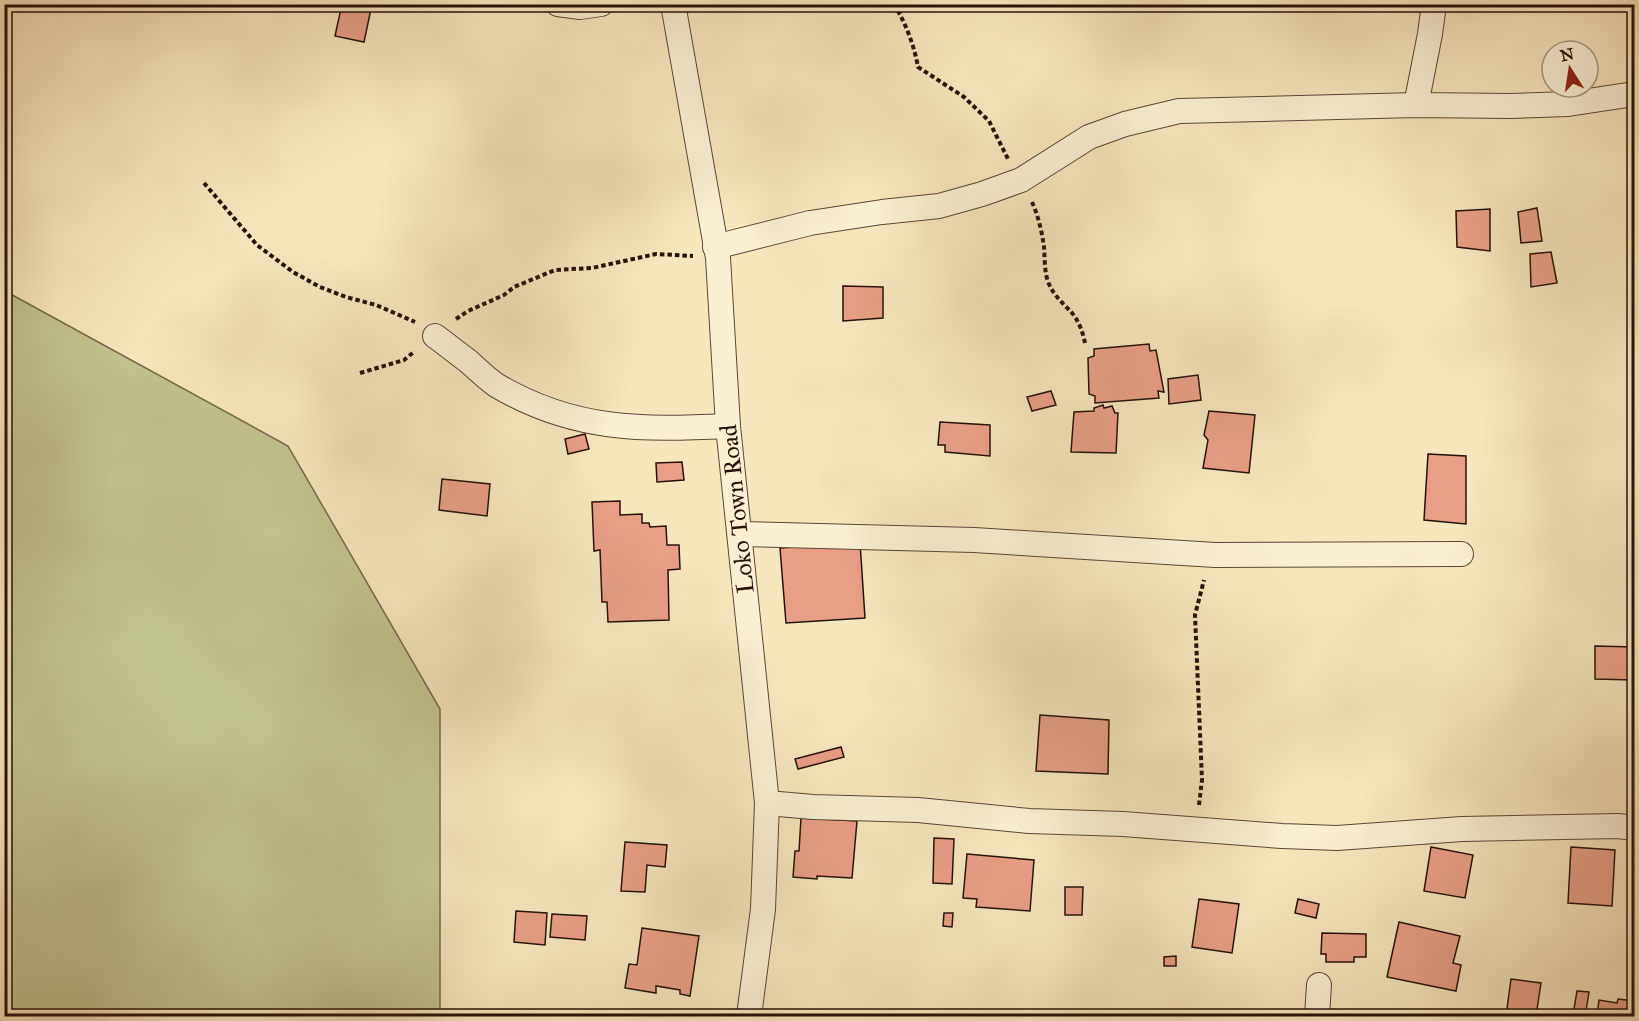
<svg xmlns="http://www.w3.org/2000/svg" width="1639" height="1021" viewBox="0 0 1639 1021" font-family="'IM FELL Great Primer',serif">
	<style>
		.green { fill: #c1c38d; stroke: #746a4b; stroke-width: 1.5 }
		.building { fill: #e89f85; stroke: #261209; stroke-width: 1.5 }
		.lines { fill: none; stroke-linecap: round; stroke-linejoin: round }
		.minor-casing { stroke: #5a4736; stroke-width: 26 }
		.path { stroke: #261209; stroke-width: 4; stroke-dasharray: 4.5 3; stroke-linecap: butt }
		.minor { stroke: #f9efd3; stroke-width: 24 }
		.labels { text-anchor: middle; stroke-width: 6; stroke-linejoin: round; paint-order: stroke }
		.street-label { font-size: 24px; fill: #261209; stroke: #f9efd3 }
	</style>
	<rect width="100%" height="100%" fill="#f6e6bc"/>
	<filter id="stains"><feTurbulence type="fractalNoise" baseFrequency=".00333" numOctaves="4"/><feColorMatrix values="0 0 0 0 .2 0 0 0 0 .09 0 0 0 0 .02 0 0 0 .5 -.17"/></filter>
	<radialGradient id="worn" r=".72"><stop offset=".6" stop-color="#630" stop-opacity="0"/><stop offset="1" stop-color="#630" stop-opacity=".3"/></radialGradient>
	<polygon class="green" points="5,291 288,446 440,709 440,1016 5,1016"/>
	<g class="building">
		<polygon points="342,4 372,4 364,42 335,36"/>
		<polygon points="1537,208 1542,241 1521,243 1518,212"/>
		<polygon points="1490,209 1490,251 1457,247 1456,211"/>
		<polygon points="1551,252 1557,283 1531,287 1530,254"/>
		<polygon points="843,286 883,287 883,318 843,321"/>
		<polygon points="1149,344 1150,351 1156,350 1164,392 1158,391 1159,398 1095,403 1095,396 1089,394 1088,358 1094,356 1094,349"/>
		<polygon points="1198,375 1201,400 1169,404 1168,379"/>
		<polygon points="1051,391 1056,405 1032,411 1027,397"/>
		<polygon points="1103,405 1104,408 1112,406 1115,413 1118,413 1116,453 1071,452 1074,412 1094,411 1094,408"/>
		<polygon points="1209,411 1255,415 1249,473 1203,468 1208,440 1204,435"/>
		<polygon points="940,422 990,425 990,456 945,452 945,445 938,445"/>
		<polygon points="585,434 589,449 568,454 565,439"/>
		<polygon points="1428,454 1466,456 1466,524 1424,520"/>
		<polygon points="682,462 684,480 657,482 656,463"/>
		<polygon points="442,479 490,484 487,516 439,510"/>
		<polygon points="620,501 620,515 642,514 642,523 649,523 650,527 666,526 667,545 679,545 680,569 668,570 669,620 608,622 607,602 602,602 600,550 594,551 592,502"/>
		<polygon points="860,542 865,618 786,623 780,548"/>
		<polygon points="1595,646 1634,647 1634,680 1595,679"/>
		<polygon points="1040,715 1109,720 1108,774 1036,771"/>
		<polygon points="841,747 844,757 798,769 795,759"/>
		<polygon points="801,818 857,821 852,878 817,876 817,879 793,877 795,851 799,851"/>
		<polygon points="934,838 954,839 952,884 933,883"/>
		<polygon points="625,842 667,845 665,867 647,865 645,892 621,891"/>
		<polygon points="1431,847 1473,855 1465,898 1424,891"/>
		<polygon points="1571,847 1615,850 1612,906 1568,903"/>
		<polygon points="967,854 1034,860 1030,911 976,907 977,899 963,898"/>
		<polygon points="1065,887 1083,887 1082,915 1065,915"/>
		<polygon points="1199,899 1239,904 1232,953 1192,947"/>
		<polygon points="1298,899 1319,904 1316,918 1295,913"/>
		<polygon points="516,911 547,913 545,945 514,942"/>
		<polygon points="944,913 953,913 952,927 943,926"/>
		<polygon points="552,914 587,916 585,940 550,937"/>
		<polygon points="1399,922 1460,936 1453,963 1461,965 1456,991 1387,977"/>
		<polygon points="642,928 699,936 690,996 680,994 680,990 656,986 656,993 625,988 629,964 637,965"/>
		<polygon points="1322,933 1366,934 1366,957 1354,957 1354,962 1326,962 1326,954 1321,954"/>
		<polygon points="1176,956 1176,966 1164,966 1164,957"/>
		<polygon points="1511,979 1541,983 1536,1016 1506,1016"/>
		<polygon points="1577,991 1589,992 1586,1011 1574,1009"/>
		<polygon points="1618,999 1634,1001 1634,1016 1597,1016 1599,1000 1617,1003"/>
	</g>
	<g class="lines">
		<g class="minor-casing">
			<g id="minor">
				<polyline points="558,4 580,7 601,4"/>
				<polyline points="673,4 718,258 728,426 767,803 763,909 749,1016"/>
				<polyline points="1416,105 1430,34 1434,4"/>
				<polyline points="715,247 810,223 882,212 939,206 982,194 1021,180 1089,137 1125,124 1179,111 1416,105 1511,106 1568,104 1634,94"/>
				<path d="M435 336C446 344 457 353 468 361 477 369 486 378 496 385 573 431 642 430 728 426"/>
				<polyline points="740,534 974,540 1215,555 1461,554"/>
				<polyline points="767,803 813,807 918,810 1029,821 1123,824 1282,836 1337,838 1462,829 1618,826 1634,828"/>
				<polyline points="1317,1016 1319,985"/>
			</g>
		</g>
		<g class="path">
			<path d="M894 4C906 24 914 45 918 67L964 97 989 121 1008 159"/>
			<polyline points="204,183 257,245 293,272 320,287 346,297 376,305 415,322"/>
			<path d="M1032 202C1038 215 1042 232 1044 247 1045 259 1044 273 1049 284 1054 296 1064 304 1072 313 1079 321 1083 333 1085 343"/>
			<polyline points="456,319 468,311 504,295 514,287 555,270 592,268 656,254 693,256"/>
			<polyline points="360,373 404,360 415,351"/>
			<polyline points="1199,805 1202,780 1195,615 1204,580"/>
		</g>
		<use href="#minor" class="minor"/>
	</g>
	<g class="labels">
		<g class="street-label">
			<text transform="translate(737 509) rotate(-96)" y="8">Loko Town Road</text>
		</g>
	</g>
	<rect width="1639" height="1021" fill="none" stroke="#f6e6bc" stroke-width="24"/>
	<rect x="6" y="6" width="1627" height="1009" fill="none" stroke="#261209" stroke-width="3"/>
	<rect x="12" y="12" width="1615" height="997" fill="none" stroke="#261209" stroke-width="1.5"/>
	<g transform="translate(1570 69) rotate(348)"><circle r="28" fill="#f9efd3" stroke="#a59782" stroke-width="1.5"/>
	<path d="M0-4.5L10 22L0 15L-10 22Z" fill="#8f2418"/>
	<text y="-9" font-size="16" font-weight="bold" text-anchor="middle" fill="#261209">N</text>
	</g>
	<rect width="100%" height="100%" filter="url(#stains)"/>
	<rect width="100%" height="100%" fill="url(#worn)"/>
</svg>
